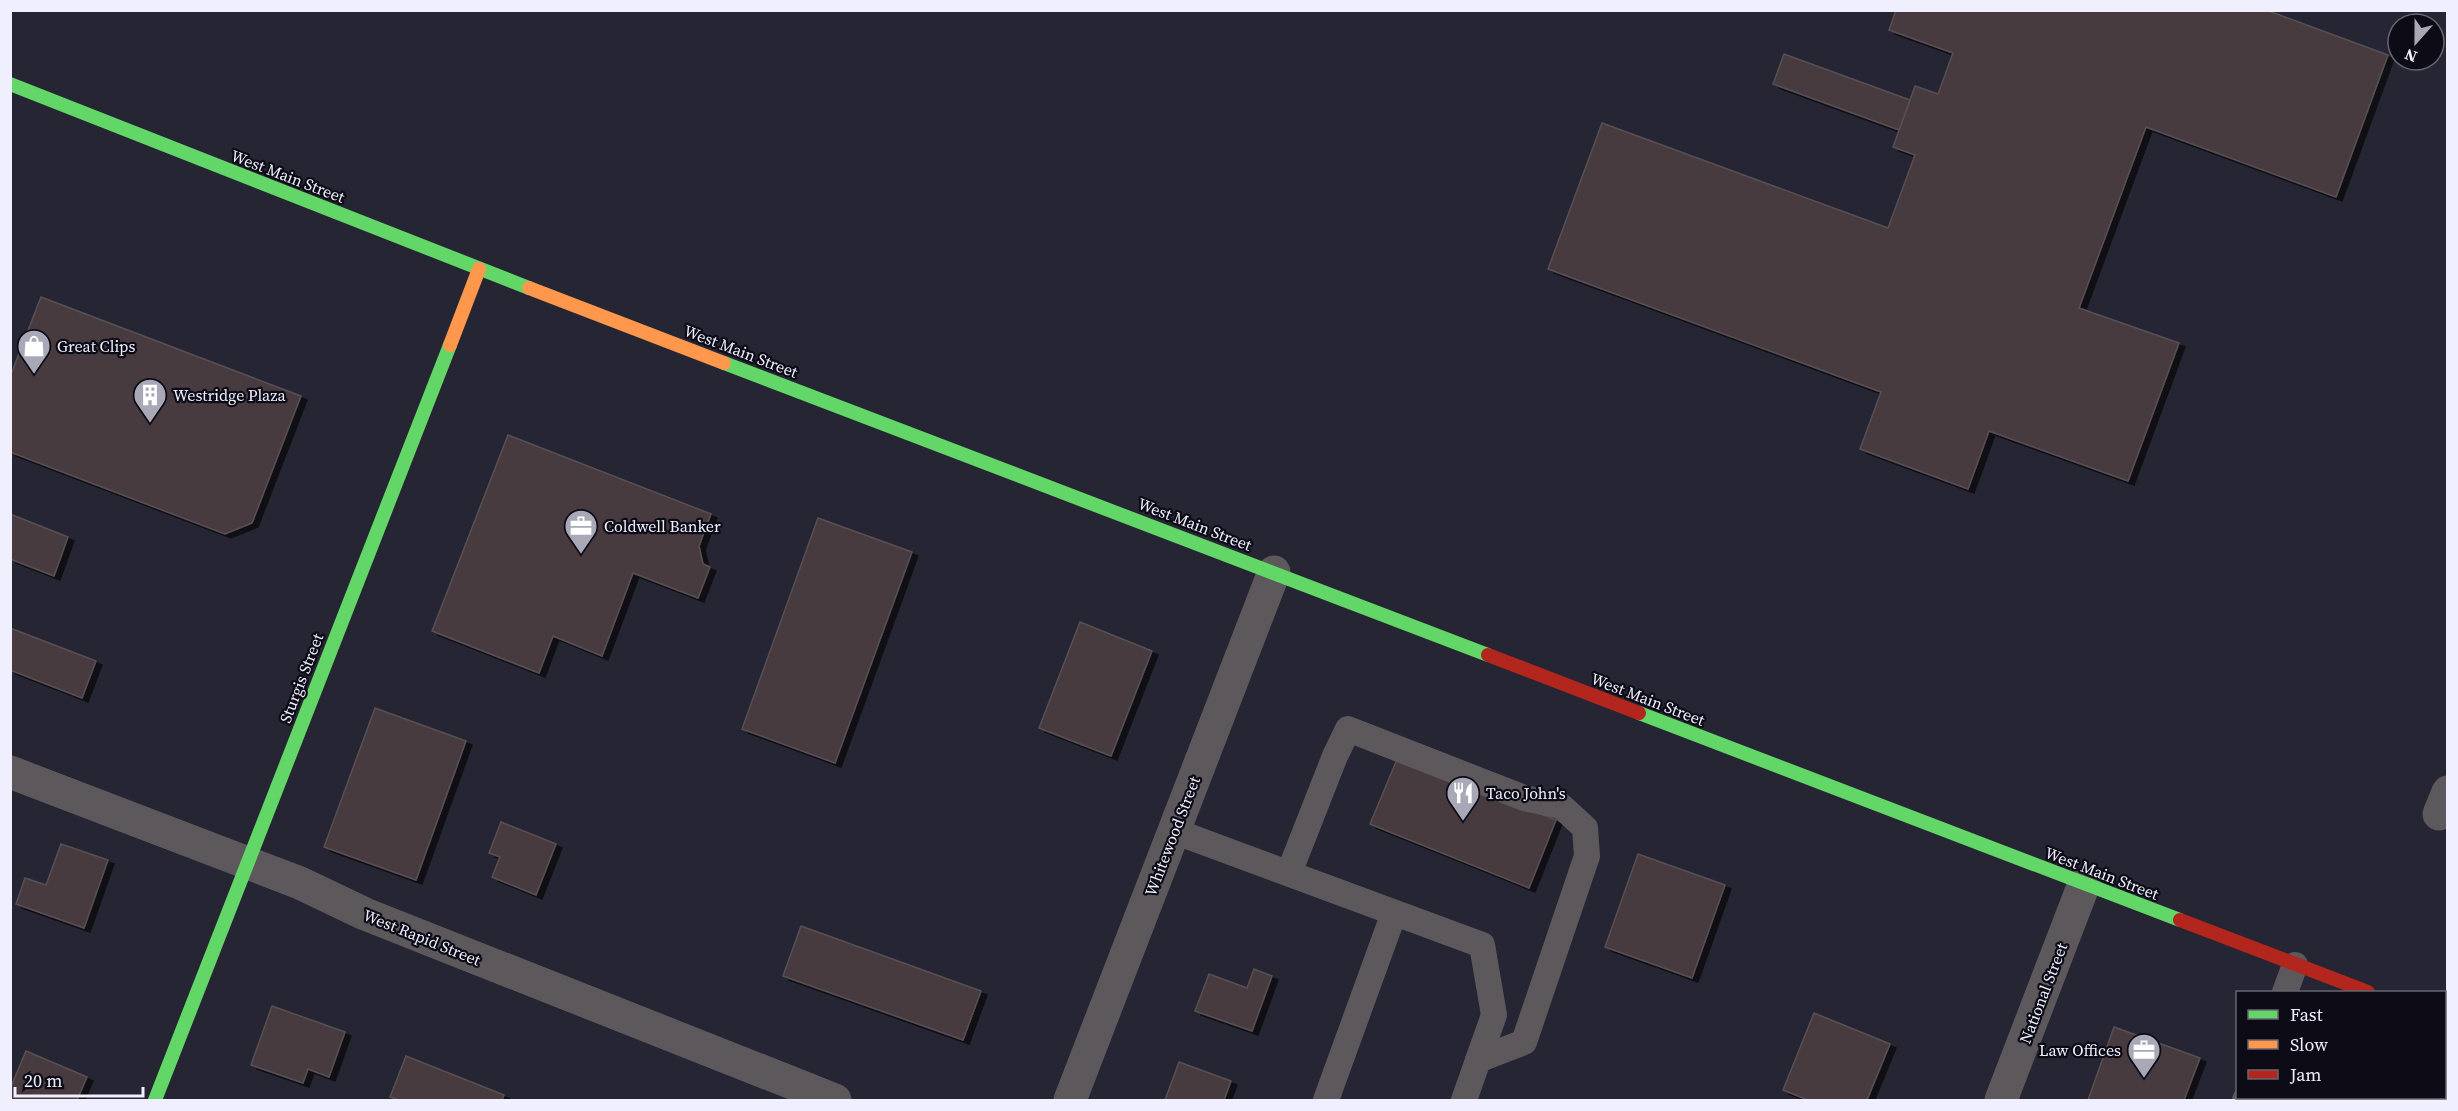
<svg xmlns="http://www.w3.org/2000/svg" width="2458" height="1111" viewBox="0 0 2458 1111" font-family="'Source Serif 4',serif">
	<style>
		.building { fill: #473b3f; stroke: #585055; stroke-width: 1.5; filter: url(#shadow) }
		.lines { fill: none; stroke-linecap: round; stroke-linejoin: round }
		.lane { stroke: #5d585b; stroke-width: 26 }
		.street { stroke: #5d585b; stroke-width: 33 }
		.fast { stroke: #63d668; stroke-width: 14 }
		.slow { stroke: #ff974d; stroke-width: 14 }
		.jam { stroke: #b3261e; stroke-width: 14 }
		.labels { text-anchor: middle; stroke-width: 4.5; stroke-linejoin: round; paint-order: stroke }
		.street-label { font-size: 16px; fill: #efeffd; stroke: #0c0b16 }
		.poi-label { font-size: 16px; fill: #efeffd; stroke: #0c0b16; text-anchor: start }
	</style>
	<defs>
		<filter id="shadow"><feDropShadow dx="6" dy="4" stdDeviation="0" flood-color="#0009"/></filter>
	</defs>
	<rect width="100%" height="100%" fill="#262533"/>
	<g class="building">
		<polygon points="1896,10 2266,10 2388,55 2336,197 2146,127 2079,308 2179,343 2128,481 1989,431 1968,489 1860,449 1881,392 1548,269 1602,123 1888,228 1915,155 1893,147 1910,100 1915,86 1938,94 1953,53 1889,30"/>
		<polygon points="1784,54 1910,100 1899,130 1773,84"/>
		<polygon points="41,297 301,396 252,523 225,534 10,452 10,377"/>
		<polygon points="508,435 711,514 699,546 703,564 710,567 698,598 633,573 602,656 553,636 539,673 432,631"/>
		<polygon points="10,514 68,537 54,576 10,559"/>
		<polygon points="818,518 912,552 835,763 742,729"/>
		<polygon points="1080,622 1152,651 1111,756 1039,728"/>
		<polygon points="10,628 96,661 82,698 10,670"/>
		<polygon points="375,708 466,741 416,880 324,847"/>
		<polygon points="1398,757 1556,820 1529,888 1370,824"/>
		<polygon points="501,822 556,844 536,895 492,877 500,857 489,853"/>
		<polygon points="61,844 108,860 84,928 16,904 25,878 46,885"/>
		<polygon points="1638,854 1725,885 1692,978 1605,947"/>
		<polygon points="801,926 981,991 963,1040 783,976"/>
		<polygon points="1254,969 1272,976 1252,1031 1195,1011 1209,974 1247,988"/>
		<polygon points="272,1006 345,1032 329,1077 308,1069 303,1083 251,1065"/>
		<polygon points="1814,1013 1890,1044 1867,1100 1808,1100 1783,1090"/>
		<polygon points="2114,1027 2200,1058 2184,1100 2088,1100"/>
		<polygon points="26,1051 87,1077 77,1100 10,1100 10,1089"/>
		<polygon points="406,1056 504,1095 502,1100 399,1100 390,1097"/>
		<polygon points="1179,1062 1231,1081 1224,1100 1165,1100"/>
	</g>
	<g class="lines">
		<g class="lane">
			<polyline points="1174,831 1482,945 1494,1015 1464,1100"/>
			<polyline points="1289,873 1335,756 1348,729 1524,798 1561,806 1585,828 1587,856 1524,1042 1478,1060"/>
			<polyline points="2285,992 2295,965"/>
			<polyline points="1326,1100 1394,913"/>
			<polyline points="2245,1100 2246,1098"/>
			<polyline points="2343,1100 2345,1098"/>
		</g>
		<g class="street">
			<polyline points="10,772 300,883 365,914 835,1100"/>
			<polyline points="2439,814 2448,792"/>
			<polyline points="1070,1100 1274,572"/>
			<polyline points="2001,1100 2084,884"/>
		</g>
		<g class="fast">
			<polyline points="10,84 529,288"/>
			<polyline points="724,363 1488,655"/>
			<polyline points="1639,713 2180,920"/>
			<polyline points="2444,1022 2448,1023"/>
			<polyline points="155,1100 450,345"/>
		</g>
		<g class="slow">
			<polyline points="529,288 724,363"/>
			<polyline points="450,345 479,269"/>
		</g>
		<g class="jam">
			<polyline points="1488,655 1639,713"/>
			<polyline points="2180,920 2368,992"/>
		</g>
	</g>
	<defs>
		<g id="shop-pin" transform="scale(1.725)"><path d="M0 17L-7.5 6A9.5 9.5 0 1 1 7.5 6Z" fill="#a9a8b6" stroke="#0c0b16"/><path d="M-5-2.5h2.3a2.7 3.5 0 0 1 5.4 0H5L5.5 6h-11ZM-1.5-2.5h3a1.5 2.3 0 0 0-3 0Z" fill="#fff"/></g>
		<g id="building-pin" transform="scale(1.725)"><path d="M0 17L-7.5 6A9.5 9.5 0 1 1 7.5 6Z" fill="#a9a8b6" stroke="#0c0b16"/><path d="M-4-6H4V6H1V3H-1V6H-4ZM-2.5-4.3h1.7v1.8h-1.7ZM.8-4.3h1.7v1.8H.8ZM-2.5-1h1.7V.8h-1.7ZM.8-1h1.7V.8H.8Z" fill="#fff"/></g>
		<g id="office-pin" transform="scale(1.725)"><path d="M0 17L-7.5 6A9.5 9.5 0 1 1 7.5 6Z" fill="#a9a8b6" stroke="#0c0b16"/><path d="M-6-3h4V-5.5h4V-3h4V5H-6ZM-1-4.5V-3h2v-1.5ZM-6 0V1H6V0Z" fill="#fff"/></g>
		<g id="restaurant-pin" transform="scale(1.725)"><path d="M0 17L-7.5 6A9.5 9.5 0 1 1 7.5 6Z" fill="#a9a8b6" stroke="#0c0b16"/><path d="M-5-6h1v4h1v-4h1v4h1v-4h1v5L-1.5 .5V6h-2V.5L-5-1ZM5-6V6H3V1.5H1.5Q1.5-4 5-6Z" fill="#fff"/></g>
	</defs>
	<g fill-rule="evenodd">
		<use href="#shop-pin" x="34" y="346"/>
		<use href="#building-pin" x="150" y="395"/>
		<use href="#office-pin" x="581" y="526"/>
		<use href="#restaurant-pin" x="1463" y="793"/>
		<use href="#office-pin" x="2144" y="1050"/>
	</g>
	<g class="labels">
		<g class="street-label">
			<text transform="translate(288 176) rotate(21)" y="6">West Main Street</text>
			<text transform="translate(741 351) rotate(21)" y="6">West Main Street</text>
			<text transform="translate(1195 524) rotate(21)" y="6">West Main Street</text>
			<text transform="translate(301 678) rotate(-69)" y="6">Sturgis Street</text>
			<text transform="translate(1648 699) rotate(21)" y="6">West Main Street</text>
			<text transform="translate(1172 836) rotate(-69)" y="6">Whitewood Street</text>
			<text transform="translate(2102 873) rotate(21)" y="6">West Main Street</text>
			<text transform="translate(422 937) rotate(22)" y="6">West Rapid Street</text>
			<text transform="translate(2043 993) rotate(-69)" y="6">National Street</text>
		</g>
		<g class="poi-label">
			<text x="57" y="352">Great Clips</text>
			<text x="173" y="401">Westridge Plaza</text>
			<text x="604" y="532">Coldwell Banker</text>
			<text x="1486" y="799">Taco John's</text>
			<text x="2121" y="1056" text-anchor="end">Law Offices</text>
		</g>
	</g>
	<rect width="2458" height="1111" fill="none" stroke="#efeffd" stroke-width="24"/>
	<rect x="2236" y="991" width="210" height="108" fill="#0c0b16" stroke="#676672" stroke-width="1.5"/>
	<rect x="2248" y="1010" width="30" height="9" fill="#63d668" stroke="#676672" stroke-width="1.5"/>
	<text x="2290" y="1021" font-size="18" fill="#efeffd">Fast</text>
	<rect x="2248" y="1040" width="30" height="9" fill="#ff974d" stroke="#676672" stroke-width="1.5"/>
	<text x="2290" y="1051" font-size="18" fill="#efeffd">Slow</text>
	<rect x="2248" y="1070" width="30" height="9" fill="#b3261e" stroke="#676672" stroke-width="1.5"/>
	<text x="2290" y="1081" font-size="18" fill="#efeffd">Jam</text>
	<g transform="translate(2416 42) rotate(201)"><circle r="28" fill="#0c0b16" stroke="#676672" stroke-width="1.5"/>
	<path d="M0-4.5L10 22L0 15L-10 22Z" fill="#a9a8b6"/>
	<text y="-9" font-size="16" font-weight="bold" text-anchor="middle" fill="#efeffd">N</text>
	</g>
	<path d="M15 1087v9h128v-9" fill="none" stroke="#efeffd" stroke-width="3"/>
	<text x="24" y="1087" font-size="18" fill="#efeffd" stroke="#0c0b16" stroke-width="4.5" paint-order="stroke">20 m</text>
</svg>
